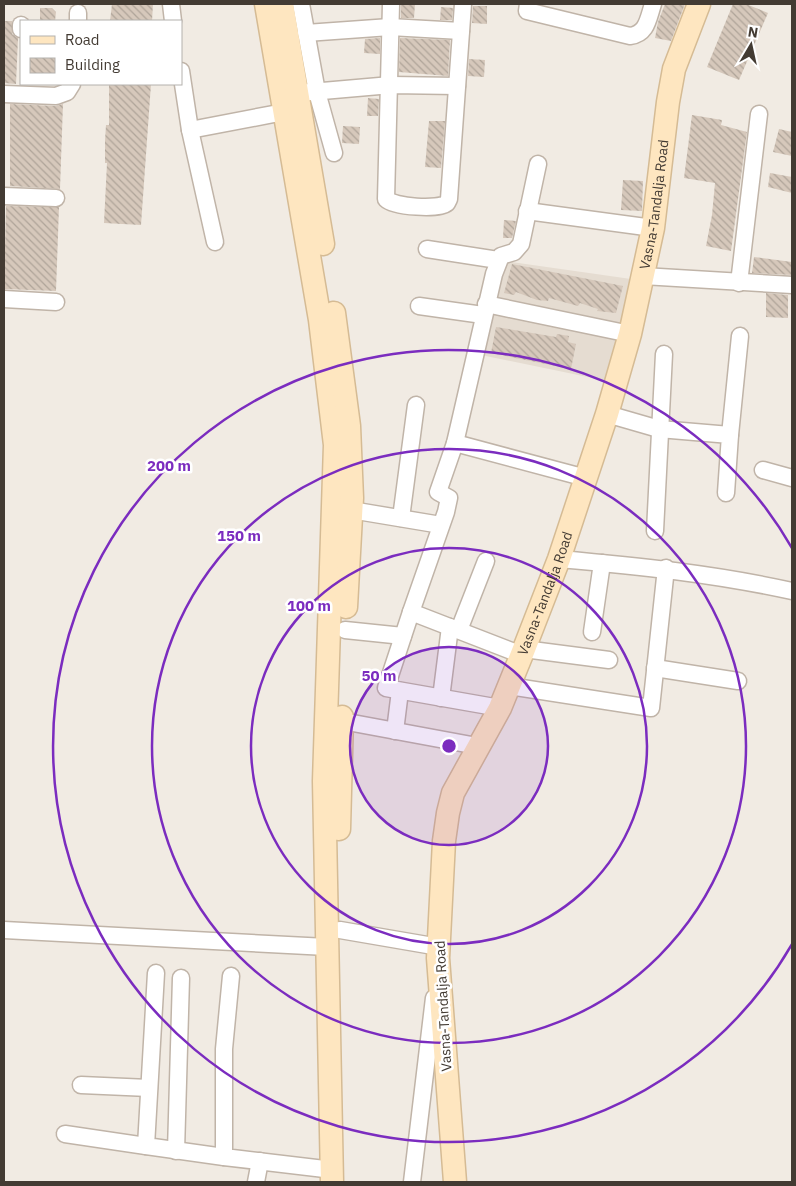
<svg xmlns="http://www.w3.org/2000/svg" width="796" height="1186" viewBox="0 0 796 1186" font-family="'IBM Plex Sans',sans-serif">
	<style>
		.residential { fill: #e5dcd1 }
		.building { fill: url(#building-back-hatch) }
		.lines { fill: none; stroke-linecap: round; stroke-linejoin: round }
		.street-casing { stroke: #c0b4a8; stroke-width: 19 }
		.secondary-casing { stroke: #d5bb94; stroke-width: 25 }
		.street { stroke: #fff; stroke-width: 16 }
		.secondary { stroke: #fee6c0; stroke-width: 22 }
		.ring { fill: none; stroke: #7b2cbf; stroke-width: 2.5 }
		.labels { text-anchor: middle; stroke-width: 5; stroke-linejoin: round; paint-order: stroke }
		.street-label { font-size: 14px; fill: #433b33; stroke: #fff }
		.centre { fill: #7b2cbf; stroke: #fff; stroke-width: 2.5 }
		.ring-label { font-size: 15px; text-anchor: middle; font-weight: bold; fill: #7b2cbf; stroke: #fff; stroke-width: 5; stroke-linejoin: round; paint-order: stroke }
	</style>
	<defs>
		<pattern id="building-back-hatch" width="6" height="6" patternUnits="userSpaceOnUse" patternTransform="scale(1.25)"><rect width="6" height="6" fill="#d6c8bb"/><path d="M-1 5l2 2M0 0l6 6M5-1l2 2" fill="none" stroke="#afa499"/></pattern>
	</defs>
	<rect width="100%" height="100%" fill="#f1ebe3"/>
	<polygon class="residential" points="504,261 638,280 612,382 476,354"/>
	<g class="building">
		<polygon points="112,4 153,4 152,21 110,21"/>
		<polygon points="401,4 415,4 414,18 401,18"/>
		<polygon points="665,4 685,4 671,41 655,38 658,22"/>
		<polygon points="733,4 746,4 768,13 739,80 707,67"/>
		<polygon points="473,6 487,6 487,24 472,23"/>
		<polygon points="441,7 453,8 452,20 440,20"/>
		<polygon points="40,8 52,8 56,12 55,21 40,20"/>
		<polygon points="4,21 12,21 12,34 18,38 16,84 4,83"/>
		<polygon points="380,38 380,54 364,53 365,39"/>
		<polygon points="400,38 450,40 448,76 399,72"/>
		<polygon points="469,59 485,60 484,77 468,76"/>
		<polygon points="109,84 151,84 141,225 104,223 107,163 105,163 105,141 106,125 109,125"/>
		<polygon points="368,98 379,99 378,116 367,116"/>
		<polygon points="10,104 56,106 63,104 60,189 10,186"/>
		<polygon points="692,115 722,120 721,125 747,132 731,251 706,246 712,215 715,183 684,178"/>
		<polygon points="429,121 445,121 441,168 425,167"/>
		<polygon points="343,126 360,127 359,144 342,143"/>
		<polygon points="779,129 792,132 792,156 773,152"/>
		<polygon points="770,173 792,177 792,193 768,187"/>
		<polygon points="623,180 643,181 642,211 621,210"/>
		<polygon points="6,206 59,207 56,291 4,289"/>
		<polygon points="504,220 516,221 512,238 503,238"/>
		<polygon points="754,257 792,262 792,275 752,273"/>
		<polygon points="512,264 623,286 616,313 597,311 598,309 580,303 578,306 549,298 548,301 537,300 516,292 514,295 504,293"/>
		<polygon points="766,293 788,295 788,318 766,317"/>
		<polygon points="496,327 556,337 557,334 569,336 568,342 576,344 571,369 491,353"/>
	</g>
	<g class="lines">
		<g class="street-casing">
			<g id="street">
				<polyline points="171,4 173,21"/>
				<polyline points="301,4 317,92 334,153"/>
				<path d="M391 4 386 199C394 207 439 210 447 203L449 199 463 4"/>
				<path d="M528 4 527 11 630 36C647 34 648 19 653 4"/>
				<polyline points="78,21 78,13"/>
				<polyline points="21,25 21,29"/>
				<polyline points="306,33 390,27 461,31"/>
				<polyline points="181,71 190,130 215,242"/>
				<polyline points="4,94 56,96 67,92 72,84"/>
				<polyline points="288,94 391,85 457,86"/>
				<polyline points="190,130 284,112"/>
				<polyline points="4,196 56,198"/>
				<polyline points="527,211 653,228"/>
				<polyline points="427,249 498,260"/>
				<polyline points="643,276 792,285"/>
				<polyline points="739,283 759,114"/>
				<polyline points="4,299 56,302"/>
				<polyline points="486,304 630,334"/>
				<polyline points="419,306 483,315"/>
				<polyline points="607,414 659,429 730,435 726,493"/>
				<polyline points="730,435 740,336"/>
				<polyline points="455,443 586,478"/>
				<polyline points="763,470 792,478"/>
				<polyline points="351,510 441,525"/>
				<polyline points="401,518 416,405"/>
				<polyline points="655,531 664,354"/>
				<path d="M559 559C638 566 715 574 792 591"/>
				<polyline points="411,612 386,688 500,708"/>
				<polyline points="345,630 403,636"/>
				<polyline points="459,630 486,561"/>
				<polyline points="592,632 602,563"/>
				<polyline points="524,649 609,660"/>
				<polyline points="522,655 411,612 446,512 449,498 438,492 455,443 494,274 501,256 514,252 521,244 538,164"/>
				<polyline points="655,668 738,681"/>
				<polyline points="509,686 651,708 666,568"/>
				<polyline points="441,698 450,627"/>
				<polyline points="342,721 477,746"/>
				<polyline points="395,731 400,691"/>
				<polyline points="4,930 327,947"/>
				<polyline points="340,930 439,947"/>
				<polyline points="156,973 146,1146 224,1157"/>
				<polyline points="231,976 224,1049 224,1157 333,1170"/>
				<polyline points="81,1085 149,1088"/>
				<polyline points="65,1134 146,1146"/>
				<polyline points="176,1151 181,978"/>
				<polyline points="256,1182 260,1161"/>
				<polyline points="412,1182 434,998"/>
			</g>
		</g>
		<g class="secondary-casing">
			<g id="secondary">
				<polyline points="266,4 320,320 335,445 324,781 332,1182"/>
				<polyline points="282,4 323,244"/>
				<polyline points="334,313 349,426 352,498 346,607"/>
				<polyline points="339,829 342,717"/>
				<path id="s1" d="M455 1182 438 958 444 841 448 813 453 793 500 708 524 649 559 559 607 414 630 334 653 228 668 102 674 69 699 4"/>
			</g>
		</g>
		<use href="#street" class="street"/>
		<use href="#secondary" class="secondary"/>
	</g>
	<circle cx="449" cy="746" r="99" fill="#7b2cbf" fill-opacity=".12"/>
	<g class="ring">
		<circle cx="449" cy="746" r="99"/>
		<circle cx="449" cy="746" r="198"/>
		<circle cx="449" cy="746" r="297"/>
		<path d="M792 944A396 396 0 1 1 792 548"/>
	</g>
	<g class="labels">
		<g class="street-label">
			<text dy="5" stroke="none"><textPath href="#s1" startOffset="1016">Vasna-Tandalja Road</textPath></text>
			<text dy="5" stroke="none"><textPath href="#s1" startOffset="611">Vasna-Tandalja Road</textPath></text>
			<text transform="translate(443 1006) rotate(-93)" y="5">Vasna-Tandalja Road</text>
		</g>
	</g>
	<circle cx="449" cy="746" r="8" class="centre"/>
	<g class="ring-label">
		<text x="169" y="471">200 m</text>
		<text x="239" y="541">150 m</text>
		<text x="309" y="611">100 m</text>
		<text x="379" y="681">50 m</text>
	</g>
	<rect width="796" height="1186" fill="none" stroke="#433b33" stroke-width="10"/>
	<rect x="20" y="20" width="162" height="65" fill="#ffffff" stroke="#b4b1ad"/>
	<rect x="30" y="36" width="25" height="8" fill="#fee6c0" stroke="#b4b1ad"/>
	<text x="65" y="45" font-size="15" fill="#433b33">Road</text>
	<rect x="30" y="58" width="25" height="15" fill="url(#building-back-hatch)" stroke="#b4b1ad"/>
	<text x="65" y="70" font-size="15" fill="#433b33">Building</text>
	<g transform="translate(751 45) rotate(9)" stroke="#ffffff" stroke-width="4" paint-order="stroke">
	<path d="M0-4L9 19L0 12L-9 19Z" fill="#433b33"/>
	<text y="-8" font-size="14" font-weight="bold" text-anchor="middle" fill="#433b33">N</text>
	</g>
</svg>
